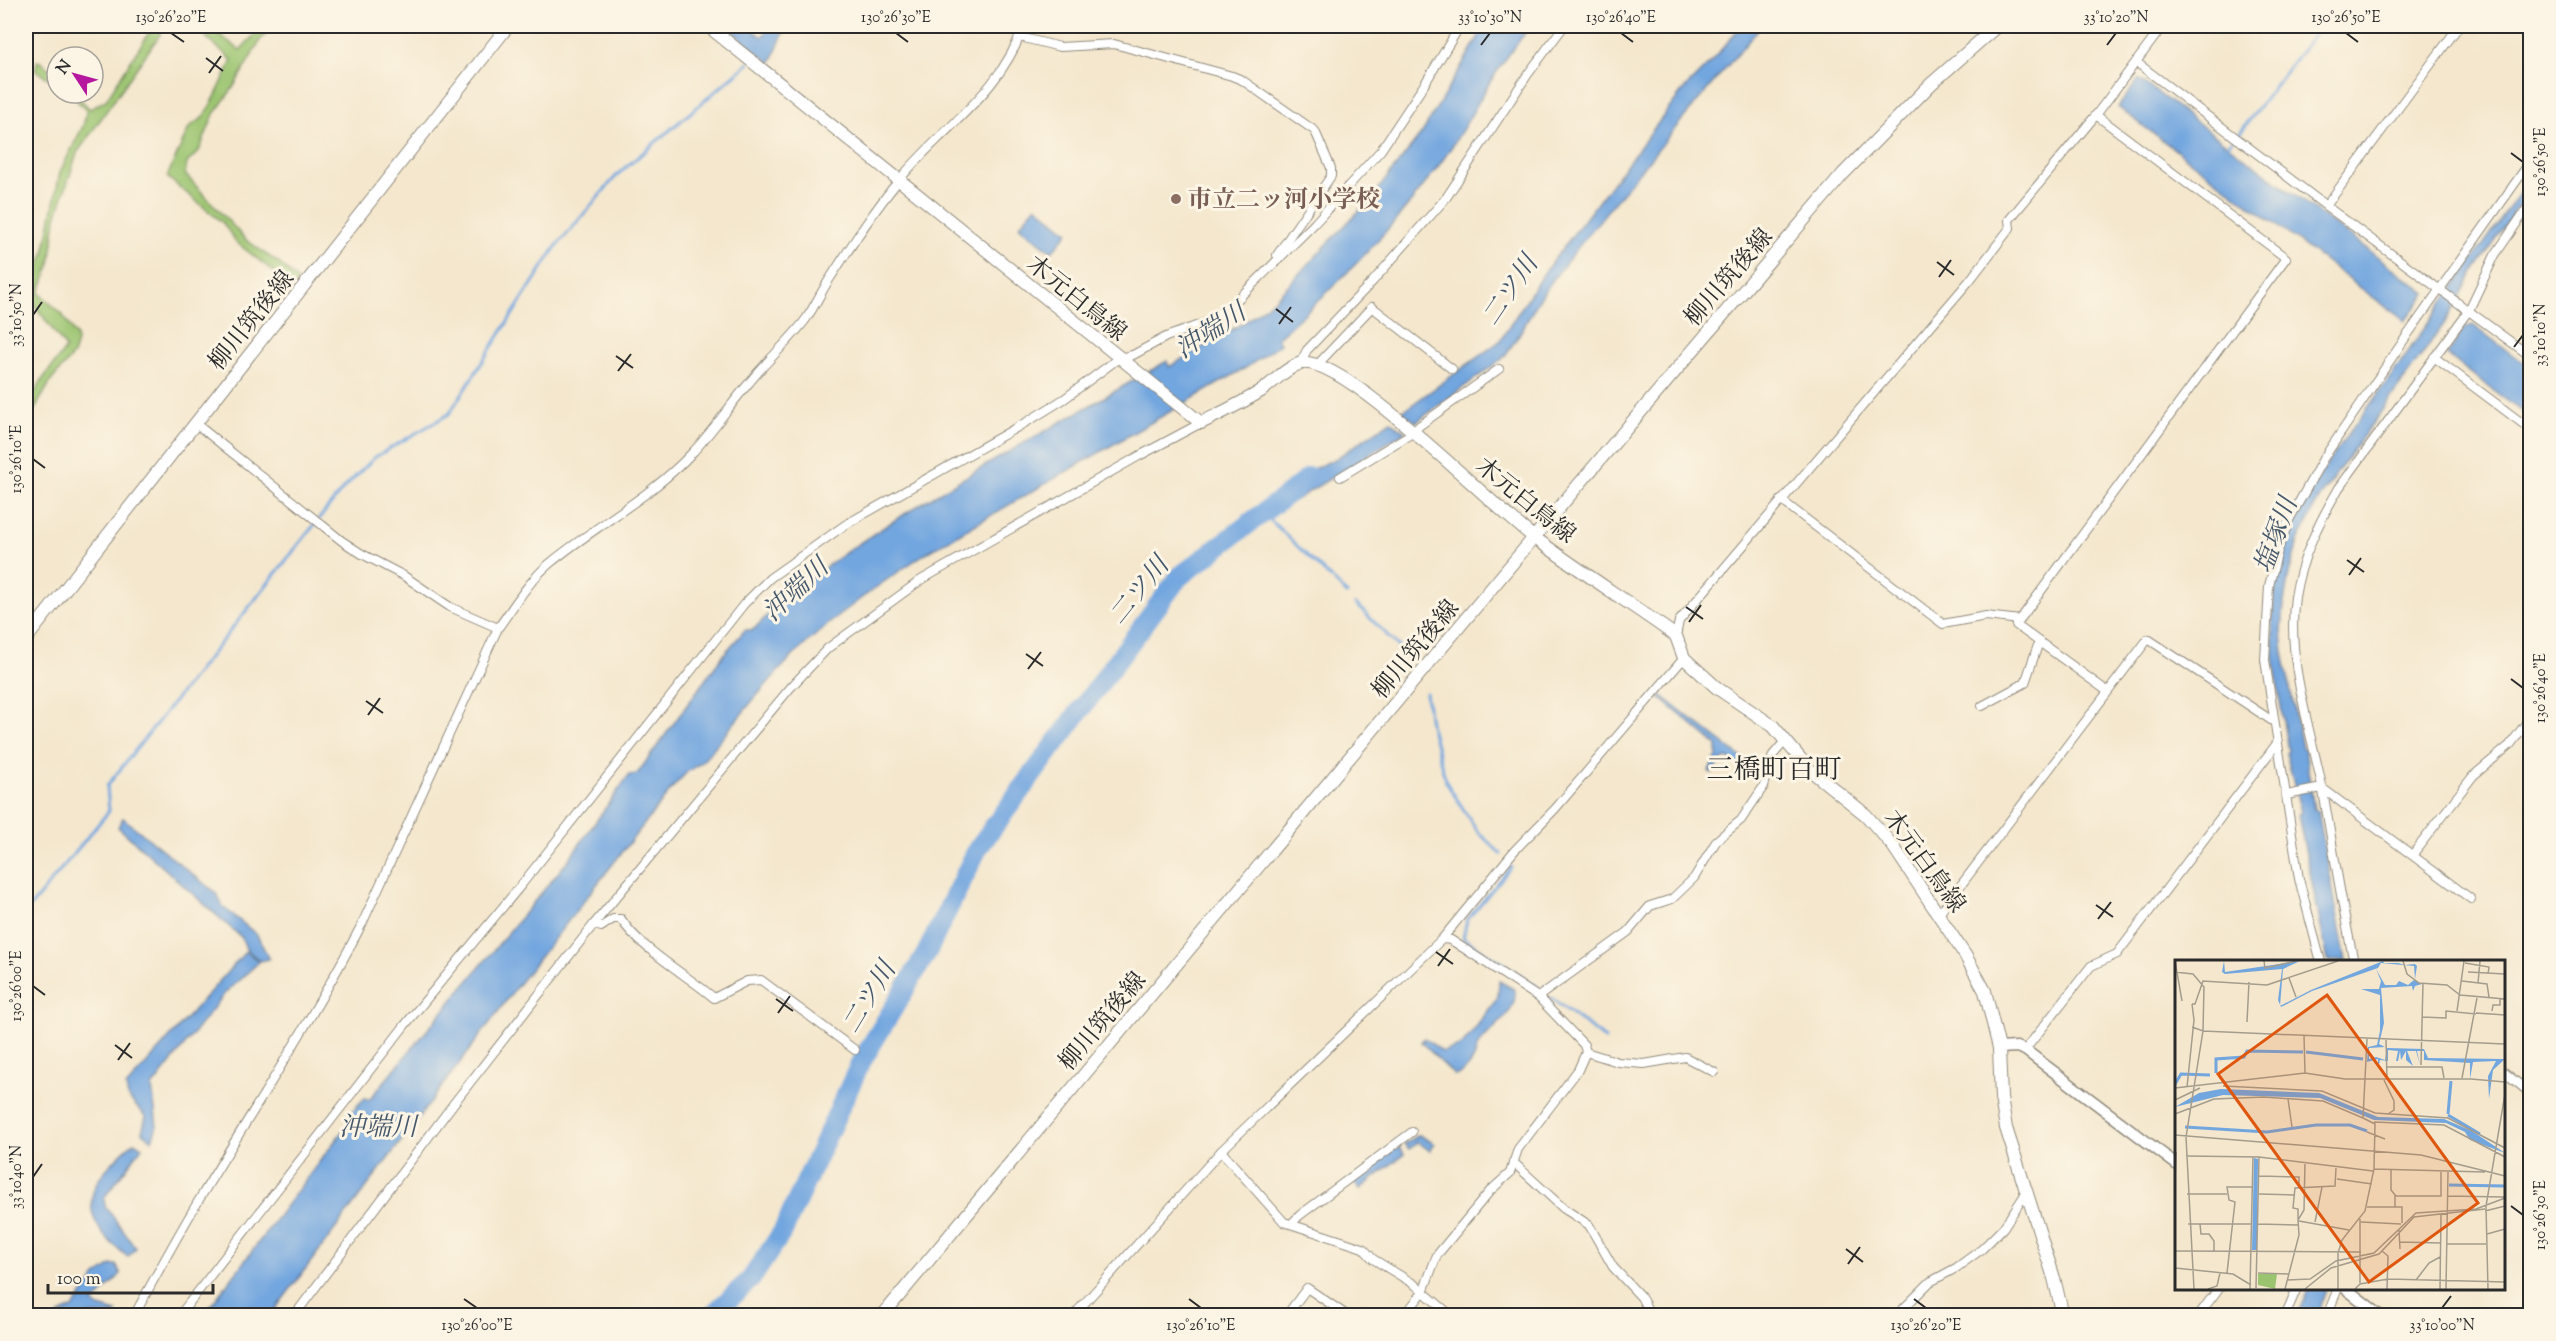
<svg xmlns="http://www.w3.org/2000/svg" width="2556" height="1341" viewBox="0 0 2556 1341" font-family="'Sorts Mill Goudy','Noto Serif JP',serif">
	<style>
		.green { fill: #9bc470; stroke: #63784e; stroke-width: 1.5 }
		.water { fill: #72a6df; stroke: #4e6885; stroke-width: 1.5 }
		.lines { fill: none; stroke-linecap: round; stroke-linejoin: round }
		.stream { stroke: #72a6df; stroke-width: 3 }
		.river { stroke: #72a6df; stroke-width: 20 }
		.minor-casing { stroke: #90897c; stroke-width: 10 }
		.tertiary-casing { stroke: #90897c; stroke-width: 13 }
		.secondary-casing { stroke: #90897c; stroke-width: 14 }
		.minor { stroke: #fff; stroke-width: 8 }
		.tertiary { stroke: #fff; stroke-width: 10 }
		.secondary { stroke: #fff; stroke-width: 12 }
		.ticks { fill: none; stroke: #2b2b2b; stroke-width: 2 }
		.education-dot { fill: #8d6e63; stroke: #fcf5e5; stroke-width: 2 }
		.labels { text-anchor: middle; stroke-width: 6; stroke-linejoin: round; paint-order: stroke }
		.education-label { font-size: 24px; font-weight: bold; fill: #785e54; stroke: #fcf5e5; text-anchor: start }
		.street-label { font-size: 24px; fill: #2b2b2b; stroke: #fcf5e5 }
		.water-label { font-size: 26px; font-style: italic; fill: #44566a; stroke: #fcf5e5 }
		.quarter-label { font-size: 27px; fill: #2b2b2b; stroke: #fcf5e5 }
		.inset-river { fill: none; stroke: #72a6df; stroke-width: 3 }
		.inset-road { fill: none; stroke: #a49c8c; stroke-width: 1.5 }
		.view { fill: #df570e; fill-opacity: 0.15; stroke: #df570e; stroke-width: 3 }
		.inset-edge { fill: none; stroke: #2b2b2b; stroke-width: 3 }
		.neatline { fill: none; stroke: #2b2b2b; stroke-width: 2 }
		.ticks-label { font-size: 15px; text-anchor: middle; fill: #2b2b2b }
	</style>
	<rect width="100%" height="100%" fill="#fcf5e5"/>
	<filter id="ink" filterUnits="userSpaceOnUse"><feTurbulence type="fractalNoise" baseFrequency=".0167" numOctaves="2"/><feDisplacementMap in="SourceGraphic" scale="12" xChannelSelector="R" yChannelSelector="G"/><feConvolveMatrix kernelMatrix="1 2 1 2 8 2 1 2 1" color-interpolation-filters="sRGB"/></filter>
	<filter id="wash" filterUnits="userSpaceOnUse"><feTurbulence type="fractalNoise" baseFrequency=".008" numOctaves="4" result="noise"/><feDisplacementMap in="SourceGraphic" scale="24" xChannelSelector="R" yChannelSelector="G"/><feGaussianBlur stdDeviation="1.35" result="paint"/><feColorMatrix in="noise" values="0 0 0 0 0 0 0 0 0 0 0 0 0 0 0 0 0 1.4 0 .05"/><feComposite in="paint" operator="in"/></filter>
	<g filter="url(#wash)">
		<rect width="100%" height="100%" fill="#f4e7cd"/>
		<g class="green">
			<path d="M153 26H166L77 153 56 218 50 265 39 293 62 314 76 336 77 342 73 355 51 381 26 424C25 395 50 371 66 348L28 296 34 276 44 254 60 172 83 126 87 111 69 93H74L90 109 106 100Z"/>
			<path d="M197 26H208L240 50 263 26H275L261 39 233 88 214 114 199 151 187 163 185 174 245 239 280 264 298 281 294 288 236 242 223 223 167 177 189 128C193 123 196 123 200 120 211 111 226 73 232 60L208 39Z"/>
			<polygon points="37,61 41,62 57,76 57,84 35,70"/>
		</g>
		<g class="water">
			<polygon points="725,26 747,26 762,37 771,26 786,26 771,63"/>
			<path d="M1485 26H1530C1517 44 1502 63 1490 82 1473 111 1458 140 1437 168 1392 230 1335 288 1277 338L1280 344 1247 367 926 553C880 584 835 615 795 654 761 687 733 726 702 762L687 772 674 786 518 985 271 1315 203 1316 350 1121 346 1117 365 1098 369 1100 567 862 629 775 637 774 724 654 745 630H753C802 578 866 538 927 500 1006 452 1087 408 1167 361L1169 367 1245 322 1276 298 1372 197 1422 133Z"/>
			<path d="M1741 26H1761C1691 109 1621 192 1554 278 1534 303 1523 334 1502 359L1416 422 1402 412 1500 341 1543 274 1684 89 1710 63Z"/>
			<polygon points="2139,79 2426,293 2405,321 2118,107"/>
			<path d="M2530 178V189L2475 270 2446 321 2334 477 2317 502 2298 542 2289 574 2284 602 2282 633 2285 663 2302 748 2305 750 2314 810 2318 811 2346 961H2328L2298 815 2301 812 2286 753 2288 751C2280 699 2268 646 2274 593 2284 508 2346 439 2394 372 2439 307 2485 243 2530 178Z"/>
			<polygon points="1036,206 1068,232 1052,252 1019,226"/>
			<polygon points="2473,325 2530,368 2530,418 2447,355 2465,328"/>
			<polygon points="1391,421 1405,432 1294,501 1285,489 1311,470 1335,459"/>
			<path d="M1661 695C1694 722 1729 747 1762 774L1761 777 1727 758 1722 760 1712 773 1709 771 1717 756V746L1659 697Z"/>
			<polygon points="123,818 217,894 223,907 257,935 269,959 260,961 246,949 242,938 118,827"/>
			<polygon points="246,951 259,962 225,993 152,1087 157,1126 152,1140 142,1132 146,1117 128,1097 126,1087"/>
			<path d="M1499 981 1515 990C1517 1017 1489 1027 1477 1047 1475 1051 1476 1056 1473 1060 1470 1065 1465 1070 1461 1074L1454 1075 1421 1042 1424 1038 1443 1052 1462 1045 1477 1026 1498 997Z"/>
			<polygon points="1419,1135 1435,1144 1430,1151 1418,1142 1409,1149 1404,1144"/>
			<path d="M134 1142 142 1147 104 1198 105 1206 136 1248 128 1257C119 1249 107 1241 101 1231 75 1193 107 1167 134 1142Z"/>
			<polygon points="1398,1146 1404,1154 1360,1189 1354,1182"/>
			<polygon points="112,1265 116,1265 121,1274 93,1303 96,1306 117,1312 115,1315 57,1315 73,1308 96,1276"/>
			<polygon points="2309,1288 2326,1289 2318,1315 2297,1315"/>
		</g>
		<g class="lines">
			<g class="stream">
				<polyline points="2228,145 2239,134 2320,26"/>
				<polyline points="1263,513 1347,594"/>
				<polyline points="319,519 343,489 375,457 449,414 555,248 618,174 749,63"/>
				<polyline points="1356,604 1405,653"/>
				<polyline points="1426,693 1430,724 1446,782 1478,832 1501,854"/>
				<polyline points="1511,867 1467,920 1463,938 1537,986"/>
				<polyline points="26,912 109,811 107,786 315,524"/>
				<polyline points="1551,998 1605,1039"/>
			</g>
			<polyline class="river" points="711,1316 751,1279 783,1231 861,1062 926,954 978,848 1179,577 1310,477"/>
		</g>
	</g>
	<g filter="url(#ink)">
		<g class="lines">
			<g class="minor-casing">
				<g id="minor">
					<polyline points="1020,37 1060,47 1114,44 1232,76 1242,80 1315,131 1331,168 1331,176 1277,255"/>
					<polyline points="2136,62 2326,206 2530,356"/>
					<polyline points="2096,115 2286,258 2016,625 2107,691"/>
					<polyline points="2326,206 2459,26"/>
					<polyline points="2434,357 2530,429"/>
					<polyline points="1300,363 1307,350 1373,281 1446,198 1528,74 1564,26"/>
					<polyline points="1318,364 1372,307 1452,369"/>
					<polyline points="195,423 342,541 362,554 404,576 450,607 498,628"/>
					<polyline points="1340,477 1414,432 1419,426 1499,369"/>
					<polyline points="1781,500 1943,624 1986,616 2020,620"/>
					<polyline points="1676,636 1679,621 1970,280 2010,228 2009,220 2096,115 2163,26"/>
					<polyline points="1982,706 2025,683 2039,642"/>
					<polyline points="2287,795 2322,788 2471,899"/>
					<polyline points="2413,854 2473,776 2510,745 2530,718"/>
					<polyline points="1939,914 2148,639 2274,722"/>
					<path d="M594 924 601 927 613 919H621C639 948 687 975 714 998L747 981 761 980 855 1050"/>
					<polyline points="2321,962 2299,879 2265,660 2269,586 2278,550 2289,520 2323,459 2406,337 2530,162"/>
					<path d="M2354 962C2341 903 2333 845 2322 786 2310 727 2286 658 2295 597 2301 558 2319 522 2339 488L2469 310 2495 255 2530 204"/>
					<polyline points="1538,997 1628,932 1650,906 1672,899 1694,878 1717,840 1741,820 1764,786 1773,755 1785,741"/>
					<polyline points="2025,1050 2091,966 2117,954 2278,742"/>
					<polyline points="1586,1052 1618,1062 1644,1064 1685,1057 1714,1072"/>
					<polyline points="2504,1072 2530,1093"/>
					<polyline points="1221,1151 1284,1222 1363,1248 1373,1259 1414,1284 1452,1316"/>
					<polyline points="1513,1162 1563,1208 1589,1225 1613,1267 1641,1297 1648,1310 1647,1316"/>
					<polyline points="1291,1224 1300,1215 1412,1132"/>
					<path d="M134 1316C155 1277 176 1238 199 1200 254 1108 313 1019 362 924L498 628C514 606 528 582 549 564 596 525 650 498 692 453 713 431 729 406 749 383 767 360 789 342 806 319 815 306 821 292 829 280 851 246 874 210 900 179 941 129 1004 90 1023 26"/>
					<polyline points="179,1316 405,1025 522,884 744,604 770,578 845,525 1030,420 1064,399 1119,358 1133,355 1166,337 1207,322 1235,302 1314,224 1381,150 1424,85 1460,26"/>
					<polyline points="294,1316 454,1103 594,924 791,687 828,648 921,580 1139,456 1201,423"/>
					<polyline points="1073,1316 1221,1151 1442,939 1515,850 1555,809 1684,658"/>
					<polyline points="1286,1316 1307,1288 1348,1316"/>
					<polyline points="1404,1316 1423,1292 1437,1255 1490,1191 1510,1173 1518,1149 1578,1070 1586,1052 1584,1045 1538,997 1451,940 1442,939"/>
					<polyline points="1896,1316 1930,1282 1956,1268 1982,1249 2003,1228 2026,1193"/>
					<polyline points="2198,1316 2219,1288"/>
					<polyline points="2285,1316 2297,1288"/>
					<polyline points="2327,1316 2338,1288"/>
				</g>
			</g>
			<g class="tertiary-casing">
				<g id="tertiary">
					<polyline points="1999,1048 2017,1047 2025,1050 2176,1164"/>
					<polyline points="2345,1288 2381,1316"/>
				</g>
			</g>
			<g class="secondary-casing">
				<g id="secondary">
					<path d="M708 26 1201 423C1221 413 1242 403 1261 391 1273 383 1288 366 1302 363 1347 357 1492 507 1535 538 1581 572 1630 603 1676 636L1684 658 1717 688 1773 726 1810 770 1866 815 1893 846 1965 955 1985 991 1999 1048 2001 1098 2006 1128 2054 1278 2063 1316"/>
					<polyline points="26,639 508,26"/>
					<polyline points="882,1316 1541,529 1843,174 1931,84 1997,26"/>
				</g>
			</g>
			<use href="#minor" class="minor"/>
			<use href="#tertiary" class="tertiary"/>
			<use href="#secondary" class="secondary"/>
		</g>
	</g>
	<path class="ticks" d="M171 33 184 42M896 33 908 42M1621 33 1633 42M2346 33 2358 42M1481 45 1490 33M2107 45 2116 33M206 58 223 71M209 73 221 56M2511 153 2523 162M1937 262 1954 275M1939 277 1951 260M1276 309 1293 322M33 315 42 302M1279 324 1291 307M2514 347 2523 335M616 356 633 368M618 371 631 354M33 459 45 468M2347 560 2364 572M2349 575 2361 558M1686 607 1703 619M1689 622 1701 605M1026 654 1043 666M1028 669 1041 652M2511 679 2523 688M366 701 383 713M368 715 380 698M2096 905 2113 917M2098 919 2111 902M1436 952 1453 964M1438 966 1450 949M33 986 45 995M776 999 793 1011M778 1013 790 996M115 1045 132 1058M118 1060 130 1043M33 1177 42 1164M2511 1206 2523 1215M1846 1249 1863 1262M1848 1264 1860 1247M464 1299 477 1308M1189 1299 1201 1308M1914 1299 1926 1308M2442 1308 2451 1296"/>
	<circle class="education-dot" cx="1176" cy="199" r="6"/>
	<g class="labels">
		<g class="education-label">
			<text x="1188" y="207">市立二ッ河小学校</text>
		</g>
		<g class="street-label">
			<text transform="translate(1728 277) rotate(-49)" y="8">柳川筑後線</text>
			<text transform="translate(1077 298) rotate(39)" y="8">木元白鳥線</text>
			<text transform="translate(251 320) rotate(-51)" y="8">柳川筑後線</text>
			<text transform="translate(1526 500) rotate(39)" y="8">木元白鳥線</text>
			<text transform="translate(1415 649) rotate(-50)" y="8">柳川筑後線</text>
			<text transform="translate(1925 861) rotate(54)" y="8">木元白鳥線</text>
			<text transform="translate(1102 1021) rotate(-50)" y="8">柳川筑後線</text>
		</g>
		<g class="water-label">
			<text transform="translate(1509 290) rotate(-56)" y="9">二ツ川</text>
			<text transform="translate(1210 330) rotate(-33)" y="9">沖端川</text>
			<text transform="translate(2275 535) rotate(-70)" y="9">塩塚川</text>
			<text transform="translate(795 589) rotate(-43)" y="9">沖端川</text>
			<text transform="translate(1138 590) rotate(-51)" y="9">二ツ川</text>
			<text transform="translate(868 997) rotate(-59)" y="9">二ツ川</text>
			<text x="378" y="1135">沖端川</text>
		</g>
		<g class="quarter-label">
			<text x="1774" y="778">三橋町百町</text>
		</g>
	</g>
	<g transform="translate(2175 960)">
		<rect width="330" height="330" fill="#f4e7cd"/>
		<path d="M83 314H102L100 329 83 325Z" fill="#9bc470"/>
		<path d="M49 1 50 12 125 1 108 9 105 46 136 30 208 1 209 3H223L230 5 240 4 242 6 240 19 239 6 206 3 203 8 137 31 106 47 103 40 107 9 50 14 47 12ZM201 9 210 25H221L224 21 233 25 239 20 247 24 240 26 238 31 237 26 206 28 209 63 204 84 210 87 194 88V99L201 97 210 100 212 88 249 89 253 98 330 99 318 110 314 139 313 116 321 101 298 102 295 119V103L249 100V91H242L245 105 241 91H232L238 106 231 100V91L226 100 225 91 223 101H221L223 91 213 90V101L205 100 203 108V99L192 102 193 87 202 85 205 71V35L186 29H204L206 21ZM46 129 144 133 203 157 269 159 297 171 330 193 295 180 290 172 271 163 199 160 145 138 48 135 0 147 24 133ZM79 198 83 199 82 290H77Z" fill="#72a6df"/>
		<path class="inset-river" d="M131 92 188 99M41 113V99L69 97 72 91 128 92M0 124 6 114 35 115M273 154 276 121M273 155 305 174M10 167 92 172 141 165H175L192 171M274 225 330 226"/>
		<path class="inset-road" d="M0 1 7 41M89 1 90 8 121 1M228 1 232 14 244 23 272 25 285 35 330 39M290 3 314 7 313 14M0 12 18 14 29 27 28 71 17 67M293 12 330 14M114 18 121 37M287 21 312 24 314 37M303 23 305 1M17 44H20L28 21 92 25 163 1M282 51 289 1M317 51 318 45H325V39M301 53 330 55M247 57 271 58V51L301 54M72 62 74 22M129 76 130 113M211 80 212 119M246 105 248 23M211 107H267L269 118M287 118 302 38M209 120 219 141V150L213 154M48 126 147 131 200 153 273 158 330 188M12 127 19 60 17 44M0 128 130 113 170 119H296L330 122M113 139 117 167M0 140 25 128M0 154 39 139 89 137 148 141 188 158M199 162 269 165 330 197M192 172 210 179M0 175 246 195 330 216M11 177 19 329M11 177 28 71 330 84M11 196 84 197 198 211M199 209 310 212M216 209V230L221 236M84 216 124 217V227M162 219 197 224M0 222 1 192M12 234H52M84 234 119 235M272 236 330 237M192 247H227V263M220 247V236H266V212M310 251 330 246M185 259V323M123 260V249L118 248 120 228 160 226 161 208M124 261 174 270M140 262 147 227M186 262 226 264M13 264H77M25 264 26 274H34L39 281V292M83 264 124 265M224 270 225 289M312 274 330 269M225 282 266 283M272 284H311M0 291 186 292M207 291 213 296 212 329M0 308 58 314 76 325M52 313 60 242 54 240 52 227H77M83 313 114 314M112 320 135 319 161 301 199 293 241 253 301 249 330 238M241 320 254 303 265 297M81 328 84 197M33 329 42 326 45 313M75 329 78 197M110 329 124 275 123 260 129 250 130 202M130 329 156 308 204 294 239 257 310 249M163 329V293L167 280 190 251 199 209 200 164 188 158 192 79M180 329 185 324 213 319 330 322M265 329 266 254M271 329 273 212M313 329 311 246 330 134"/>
		<path class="view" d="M152 35 303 243 194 322 43 114Z"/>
		<rect width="330" height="330" class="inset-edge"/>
	</g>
	<rect width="2556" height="1341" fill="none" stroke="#fcf5e5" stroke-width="66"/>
	<g transform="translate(75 75) rotate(306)"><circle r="28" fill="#fcf5e5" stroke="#a8a49b" stroke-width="1.5"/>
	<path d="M0-4.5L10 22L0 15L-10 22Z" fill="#b5179e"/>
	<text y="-9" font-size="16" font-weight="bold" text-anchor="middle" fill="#2b2b2b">N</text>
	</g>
	<path d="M48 1284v9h165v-9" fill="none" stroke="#2b2b2b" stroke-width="3"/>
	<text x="57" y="1284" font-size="18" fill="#2b2b2b" stroke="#fcf5e5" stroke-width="4.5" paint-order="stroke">100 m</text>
	<rect x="33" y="33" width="2490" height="1275" class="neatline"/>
	<g class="ticks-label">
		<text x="171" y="22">130°26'20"E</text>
		<text x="896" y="22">130°26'30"E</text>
		<text x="1490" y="22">33°10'30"N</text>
		<text x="1621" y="22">130°26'40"E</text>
		<text x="2116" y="22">33°10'20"N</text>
		<text x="2346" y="22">130°26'50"E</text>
		<text transform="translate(2540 162) rotate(-90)" y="5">130°26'50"E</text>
		<text transform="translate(16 315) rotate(-90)" y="5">33°10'50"N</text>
		<text transform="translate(2540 335) rotate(-90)" y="5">33°10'10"N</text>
		<text transform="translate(16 459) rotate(-90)" y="5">130°26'10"E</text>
		<text transform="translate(2540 688) rotate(-90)" y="5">130°26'40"E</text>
		<text transform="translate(16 986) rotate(-90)" y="5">130°26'00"E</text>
		<text transform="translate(16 1177) rotate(-90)" y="5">33°10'40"N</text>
		<text transform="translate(2540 1215) rotate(-90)" y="5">130°26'30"E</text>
		<text x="477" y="1330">130°26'00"E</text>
		<text x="1201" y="1330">130°26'10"E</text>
		<text x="1926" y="1330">130°26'20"E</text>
		<text x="2442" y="1330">33°10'00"N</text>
	</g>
</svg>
